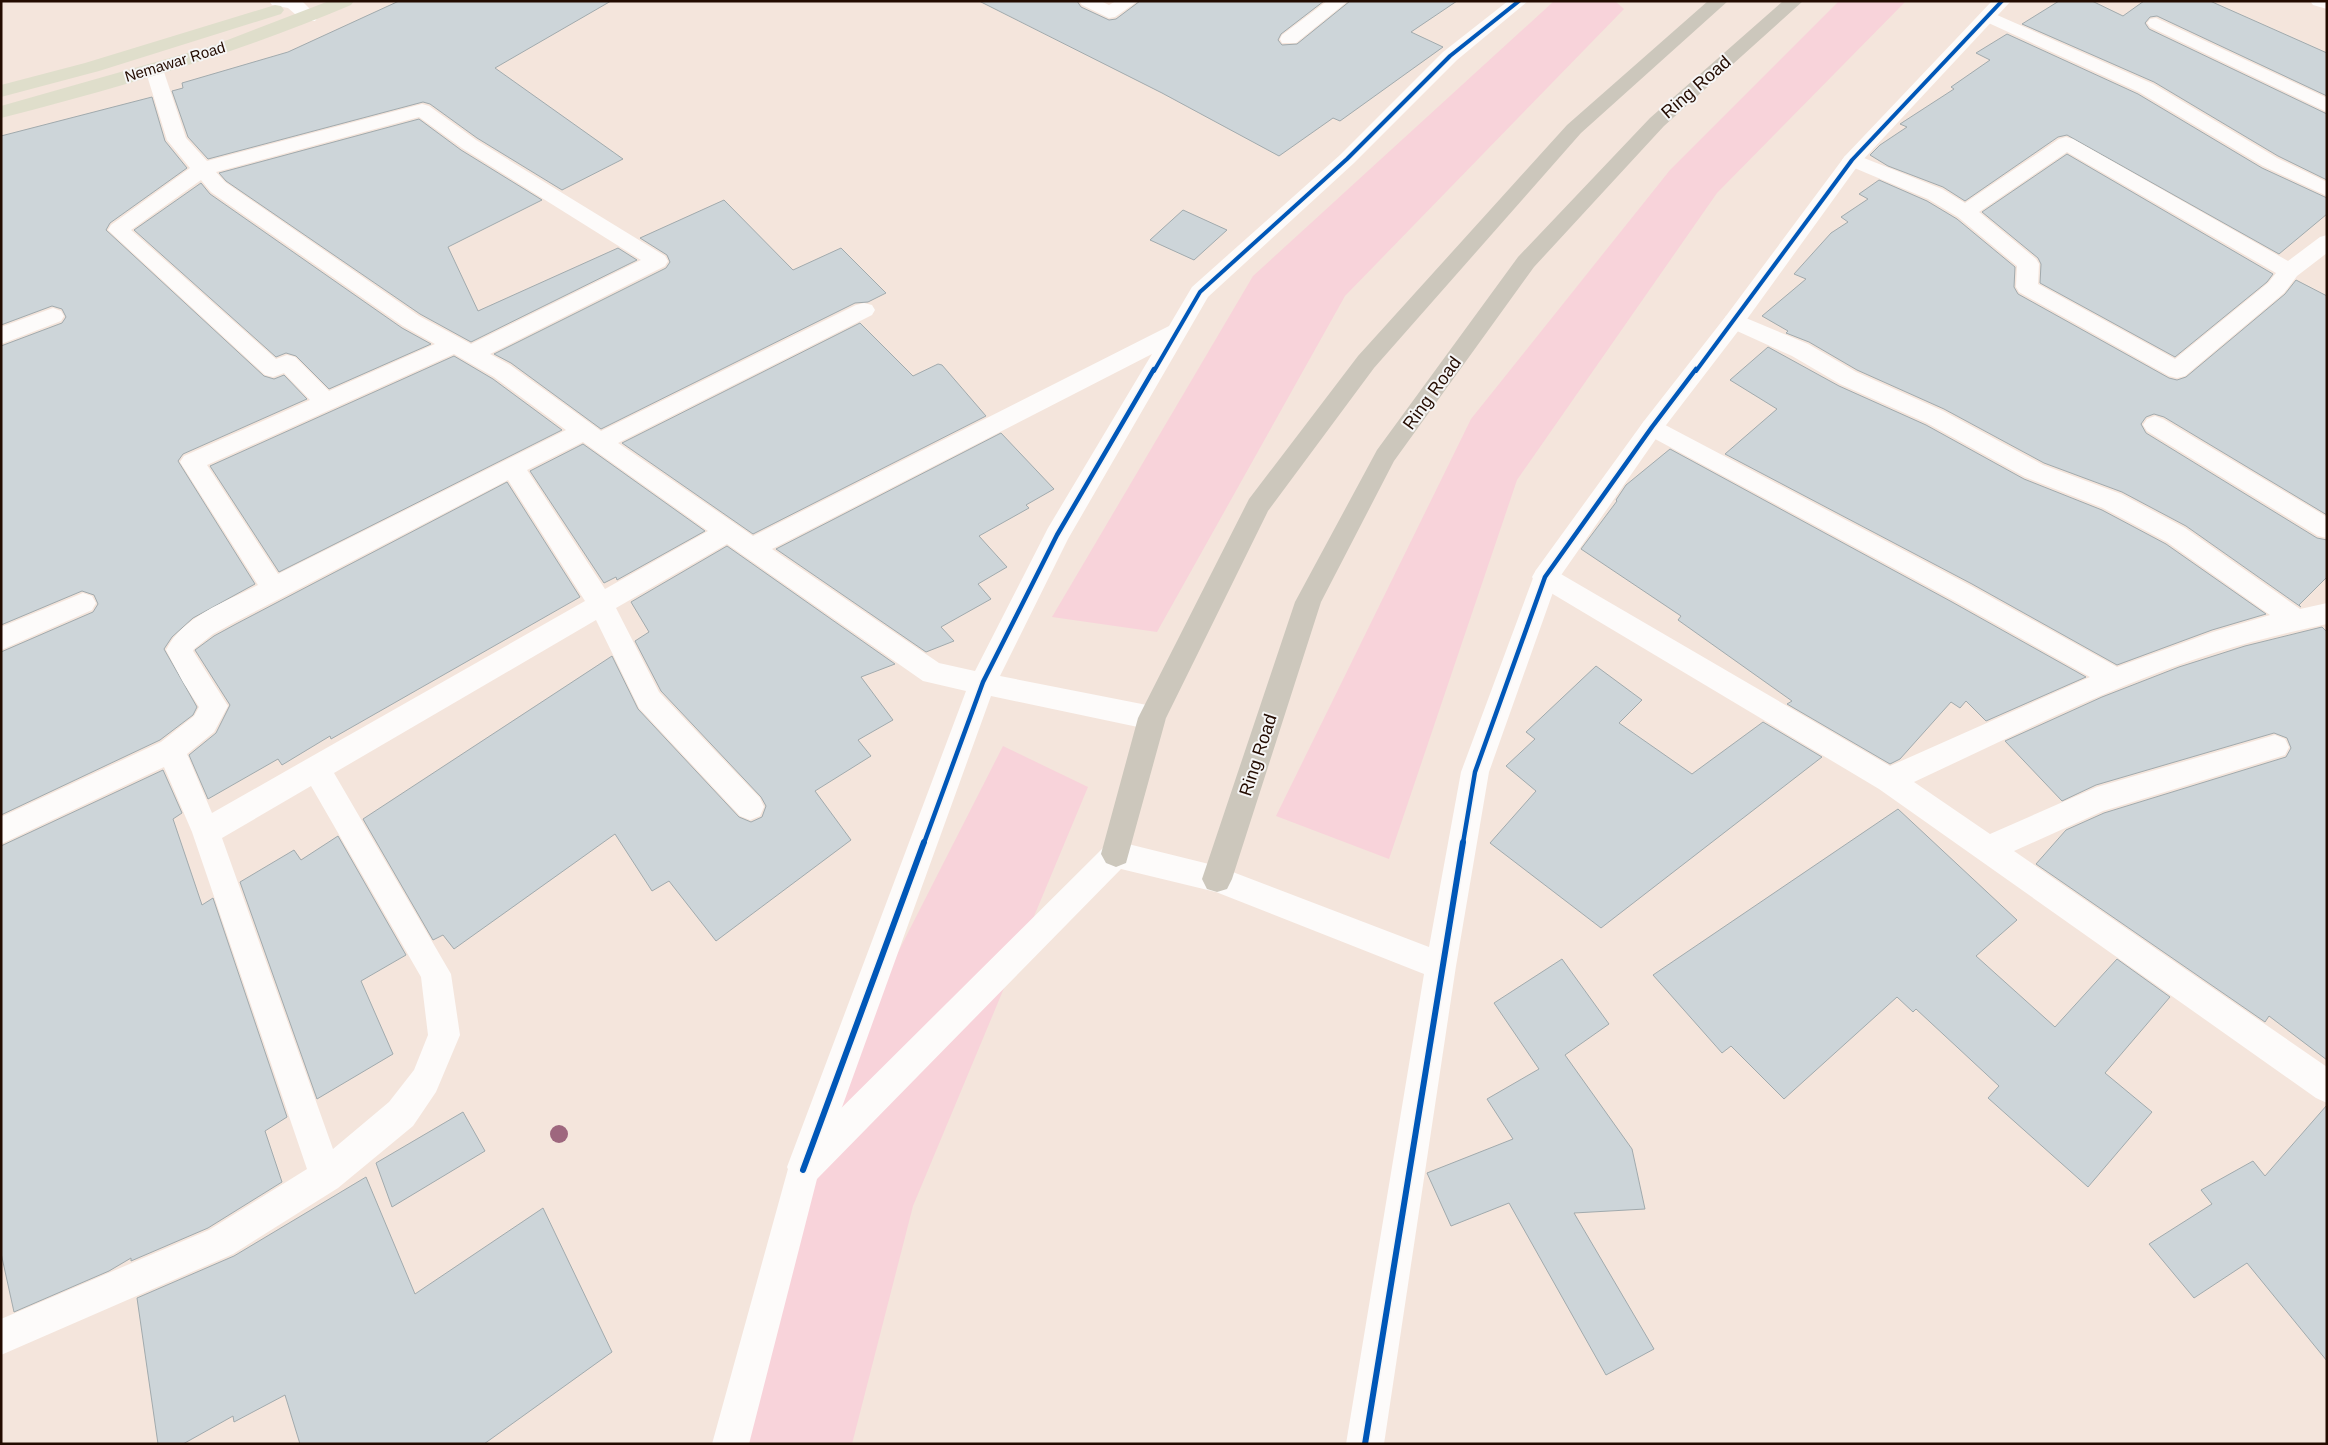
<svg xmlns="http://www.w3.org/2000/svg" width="2328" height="1445" viewBox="0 0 2328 1445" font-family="Arial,sans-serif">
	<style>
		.green { fill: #f8d3da }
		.building { fill: #cdd5d9; stroke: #a1aaad }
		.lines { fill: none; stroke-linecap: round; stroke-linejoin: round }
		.street { fill: #fdfbfa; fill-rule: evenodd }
		.secondary { fill: #fdfbfa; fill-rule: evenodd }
		.primary { fill: #ccc7bc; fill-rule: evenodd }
		.highway { fill: #dfdecb; fill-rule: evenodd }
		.cycleway-far2-casing { stroke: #f6f6f6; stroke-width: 6 }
		.cycleway-far1-casing { stroke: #f6f6f6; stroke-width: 8 }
		.cycleway-casing { stroke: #f6f6f6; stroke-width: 9 }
		.cycleway-far2 { stroke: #0057b8; stroke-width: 4 }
		.cycleway-far1 { stroke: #0057b8; stroke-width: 4.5 }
		.cycleway { stroke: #0057b8; stroke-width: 6 }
		.tree { fill: #9e677e }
		.labels { text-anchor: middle; stroke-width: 4; stroke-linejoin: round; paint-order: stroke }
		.far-street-label { font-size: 15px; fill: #230b00; stroke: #f6f6f6 }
		.street-label { font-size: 18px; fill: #230b00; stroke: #f6f6f6 }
	</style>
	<rect width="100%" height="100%" fill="#f4e5dc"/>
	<g class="green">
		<polygon points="1554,1 1615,1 1624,9 1345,296 1157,632 1052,617 1253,276"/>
		<polygon points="1839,1 1906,1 1717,193 1517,480 1389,859 1276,816 1471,419 1670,170"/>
		<polygon points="1003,746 1088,787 913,1206 852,1444 716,1444 804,1137"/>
	</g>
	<g class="building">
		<polygon points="399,1 611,1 495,68 623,159 562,190 477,138 430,104 423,102 208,159 188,137 172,91 183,88 182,83 288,52"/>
		<polygon points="979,1 1077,1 1081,7 1109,20 1116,19 1140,1 1324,1 1281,34 1278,40 1282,45 1297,44 1350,1 1457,1 1411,32 1443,47 1340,121 1333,118 1279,156 1162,93"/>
		<polygon points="2059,1 2092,1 2123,16 2144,1 2210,1 2327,53 2327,96 2157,16 2150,17 2145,23 2149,29 2327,114 2327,180 2278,156 2154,82 2022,24"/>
		<polygon points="2007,34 2138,94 2262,168 2327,198 2327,214 2279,254 2067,135 2058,137 1965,201 1943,187 1888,166 1870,155 1880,145 1907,127 1900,124 1954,89 1951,87 1990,60 1976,53"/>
		<polygon points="152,97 165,141 187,168 110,223 106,230 264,376 274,379 284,375 307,399 183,454 178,461 255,584 193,618 172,637 164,649 197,707 193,715 160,740 1,815 1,652 93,612 98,604 94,595 82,591 1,625 1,346 62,323 66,317 62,309 52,306 1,325 1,136"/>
		<polygon points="419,119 461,150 542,200 448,247 478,311 618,248 637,260 471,342 420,314 226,181 219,173"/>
		<polygon points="2067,154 2273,274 2267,282 2175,357 2040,283 2041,264 2038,258 1982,212"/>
		<polygon points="1879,180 1927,201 1957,219 2015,267 2014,287 2018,294 2169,378 2177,380 2186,377 2285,294 2296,280 2327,296 2327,515 2164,417 2154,414 2146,417 2141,424 2146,433 2317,538 2327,540 2327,577 2299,605 2301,607 2186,526 2122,492 2044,463 1944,409 1857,370 1809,342 1786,333 1788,331 1762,316 1806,279 1794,274 1831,233 1848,222 1841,217 1868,199 1859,194"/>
		<polygon points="201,183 210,194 402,328 431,344 329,389 296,356 286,353 276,357 134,230"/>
		<polygon points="724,200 793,270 841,248 886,293 868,302 855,303 601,429 511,363 494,354 666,268 670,262 667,255 640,238"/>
		<polygon points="1183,210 1227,230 1194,260 1150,240"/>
		<polygon points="860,323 913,376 938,364 942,365 986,416 753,534 622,443"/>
		<polygon points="1768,347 1839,386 1926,425 2024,479 2102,510 2166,544 2266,614 2212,630 2117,665 1972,584 1725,454 1777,409 1730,380"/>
		<polygon points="454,356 493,379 562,430 279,572 210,466"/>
		<polygon points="1001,433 1054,489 1026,505 1029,508 979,536 1007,567 978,584 991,599 941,627 954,641 926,652 776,549"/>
		<polygon points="583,444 705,531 617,580 616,577 604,583 530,471"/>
		<polygon points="1670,449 1952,602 2086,677 1986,721 1966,701 1960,708 1951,702 1900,759 1890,764 1787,704 1792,701 1678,620 1681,616 1581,549 1617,501 1616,500 1626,485"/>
		<polygon points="507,482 580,597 331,739 330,736 282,765 278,759 208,799 189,755 216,733 230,705 195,650 214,636 236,624"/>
		<polygon points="727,546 895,664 861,677 893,720 858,740 871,756 815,791 851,840 716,941 669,881 652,891 615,834 454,949 443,935 433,940 363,819 612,656 638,709 739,817 751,822 762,817 766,806 761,797 661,691 635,641 649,632 631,602"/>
		<polygon points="2322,627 2327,632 2327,1060 2269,1016 2265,1022 2036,864 2066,830 2104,813 2286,757 2291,748 2287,738 2274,733 2096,785 2062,801 2005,741 2102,697 2179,667 2245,646"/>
		<polygon points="1596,666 1642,700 1619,723 1692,774 1763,722 1822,757 1601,928 1490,843 1536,791 1506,766 1535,739 1526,732"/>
		<polygon points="163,770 182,813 173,819 202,905 213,898 287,1117 265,1131 282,1182 208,1228 131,1261 131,1258 109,1271 14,1312 1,1253 1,846"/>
		<polygon points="1898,809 2017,920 1976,956 2055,1027 2117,959 2170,997 2105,1073 2152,1112 2088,1187 1988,1098 1999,1086 1916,1009 1913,1012 1897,997 1784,1099 1731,1046 1722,1053 1653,975"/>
		<polygon points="338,836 406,955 361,981 393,1054 317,1099 240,882 294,850 301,860"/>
		<polygon points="1562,959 1609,1024 1565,1055 1632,1149 1645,1209 1574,1213 1654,1349 1606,1375 1509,1203 1451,1226 1427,1173 1513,1139 1487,1099 1539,1069 1494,1003"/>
		<polygon points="2327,1105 2327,1361 2247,1263 2194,1298 2149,1244 2212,1204 2201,1190 2253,1161 2265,1176"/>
		<polygon points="463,1112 485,1151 392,1207 376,1163"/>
		<polygon points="366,1177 415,1294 543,1208 612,1352 484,1444 300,1444 285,1395 234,1422 233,1416 183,1444 158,1444 137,1298 234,1256"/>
	</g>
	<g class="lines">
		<g class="street">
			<polygon points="269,1 302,1 318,17 315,21 303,21 288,8 272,5"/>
			<polygon points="1079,1 1101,1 1109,5 1116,1 1138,1 1115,17 1109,18 1082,5"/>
			<polygon points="1327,1 1348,1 1296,43 1282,43 1280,39 1282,35"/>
			<path d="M1508 1H1528L1457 60 1354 163 1208 297 1068 539 1000 676 1152 706 1162 710 1166 718 1162 726 1152 730 991 696 816 1179 804 1184 792 1179 787 1167 966 691 923 681 727 544 616 608 659 692 760 798 764 807 760 816 750 820 740 816 639 708 596 620 334 773 451 974 460 1035 436 1092 413 1126 338 1188 233 1254 1 1355V1319L209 1230 307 1169 192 832 164 767 1 844V817L161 742 194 716 199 707 183 682 166 650C183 616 226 602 258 585L180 462 184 456 310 400 284 373 273 377 265 375 108 230 111 225 190 168 167 140 145 69 147 65H161L163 69 186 138 207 161 422 104 429 106 476 140 665 256 668 261 665 266 490 354 510 365 601 431 856 305 864 303 872 305 875 310 872 315 618 443 753 536 1169 326 1192 287 1340 155 1443 52ZM419 117 462 148 641 260 471 344 419 316 225 182 216 172ZM201 180 211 192 403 326 435 344 329 391 295 357 287 355 276 359 131 230ZM454 354 494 377 566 430 278 574 207 465ZM1152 354 1048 528 975 671 939 663 772 549ZM583 442 708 531 605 589 527 470ZM508 480 585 601 212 813 187 754 214 732 228 706 193 651 194 649 213 634 235 622ZM311 786 421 977 428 1035 414 1070 389 1102 333 1149 222 838Z"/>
			<polygon points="2310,1 2327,1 2327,9 2313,5"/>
			<polygon points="1988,11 2153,84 2277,158 2327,182 2327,196 2263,166 2139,92 1982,20 1979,16 1982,12"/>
			<polygon points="2156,18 2327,98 2327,112 2150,27 2147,23 2150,19"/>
			<path d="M2066 137 2073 139 2288 261 2320 237 2327 235V253L2297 276 2284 293 2185 376 2177 378 2169 376 2019 292 2016 287 2017 266 1958 217 1928 199 1845 164 1842 160 1845 156 1852 154 1859 156 1942 189 1965 203 2059 139ZM2067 152 2276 273 2268 283 2175 359 2038 284 2039 264 2036 259 1979 212Z"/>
			<polygon points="53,308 61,311 64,316 61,321 1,344 1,327"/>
			<path d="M1734 313 1808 344 1856 372 1943 411 2043 465 2121 494 2185 528 2300 609 2327 603V624C2290 632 2253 641 2217 652 2112 685 2013 736 1914 782L1990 834 2097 787 2275 735 2285 739 2289 747 2285 755 2103 811 2014 851 2327 1067V1103L2316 1098 1879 789 1536 584 1532 577 1536 570 1545 567 1554 570 1890 766 2090 677 1953 600 1644 433 1640 427 1644 421 1652 418 1971 586 2117 667 2213 632 2270 615 2167 542 2103 508 2025 477 1927 423 1840 384 1792 356 1726 326 1723 321 1726 316Z"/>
			<polygon points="2155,416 2163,419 2327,517 2327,538 2318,536 2147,431 2143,425 2147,419"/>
			<polygon points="83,593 92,596 96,603 92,610 1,650 1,627"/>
		</g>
		<polygon class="secondary" points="1992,1 2011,1 1859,164 1742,326 1660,433 1557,581 1489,772 1456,966 1384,1444 1346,1444 1424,974 1216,892 1121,869 817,1179 749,1444 712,1444 791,1158 1106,845 1116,841 1217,866 1429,947 1461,772 1536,570 1644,421 1726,316 1845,156"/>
		<g class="primary">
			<polygon points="1708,1 1728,1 1581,133 1374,368 1268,511 1166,718 1126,863 1116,867 1106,863 1101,854 1138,718 1249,499 1358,356 1567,125"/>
			<polygon points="1783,1 1803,1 1664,126 1534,267 1394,461 1321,602 1232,879 1227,889 1217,892 1207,889 1202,879 1295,602 1377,450 1518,257 1650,118"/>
		</g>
		<g class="highway">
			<path d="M329 1H354L351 5C238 53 120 88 1 118V106L212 46Z"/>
			<polygon points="275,5 281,6 284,10 281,14 99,71 1,97 1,85 85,63"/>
		</g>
		<g class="cycleway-far2-casing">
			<g id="cycleway-far2">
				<polyline points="1154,371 1200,292 1347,159 1450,56 1519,1"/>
				<polyline points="1696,371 1852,160 2002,1"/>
			</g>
		</g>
		<g class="cycleway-far1-casing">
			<g id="cycleway-far1">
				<polyline points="924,843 983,682 1057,535 1154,369"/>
				<polyline points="1463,843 1475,772 1545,577 1652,427 1696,369"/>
			</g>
		</g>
		<g class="cycleway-casing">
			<g id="cycleway">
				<polyline points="803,1170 924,842"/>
				<polyline points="1365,1444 1463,842"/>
			</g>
		</g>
		<use href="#cycleway-far2" class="cycleway-far2"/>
		<use href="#cycleway-far1" class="cycleway-far1"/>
		<use href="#cycleway" class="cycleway"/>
	</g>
	<circle class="tree" cx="559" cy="1134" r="9"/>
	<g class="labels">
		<g class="far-street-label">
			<text transform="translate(175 62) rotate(-17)" y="5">Nemawar Road</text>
		</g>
		<g class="street-label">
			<text transform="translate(1696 87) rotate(-41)" y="6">Ring Road</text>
			<text transform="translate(1432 393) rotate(-54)" y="6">Ring Road</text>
			<text transform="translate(1258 755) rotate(-72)" y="6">Ring Road</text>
		</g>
	</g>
	<rect width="2328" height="1445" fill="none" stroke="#230b00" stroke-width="5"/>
</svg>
